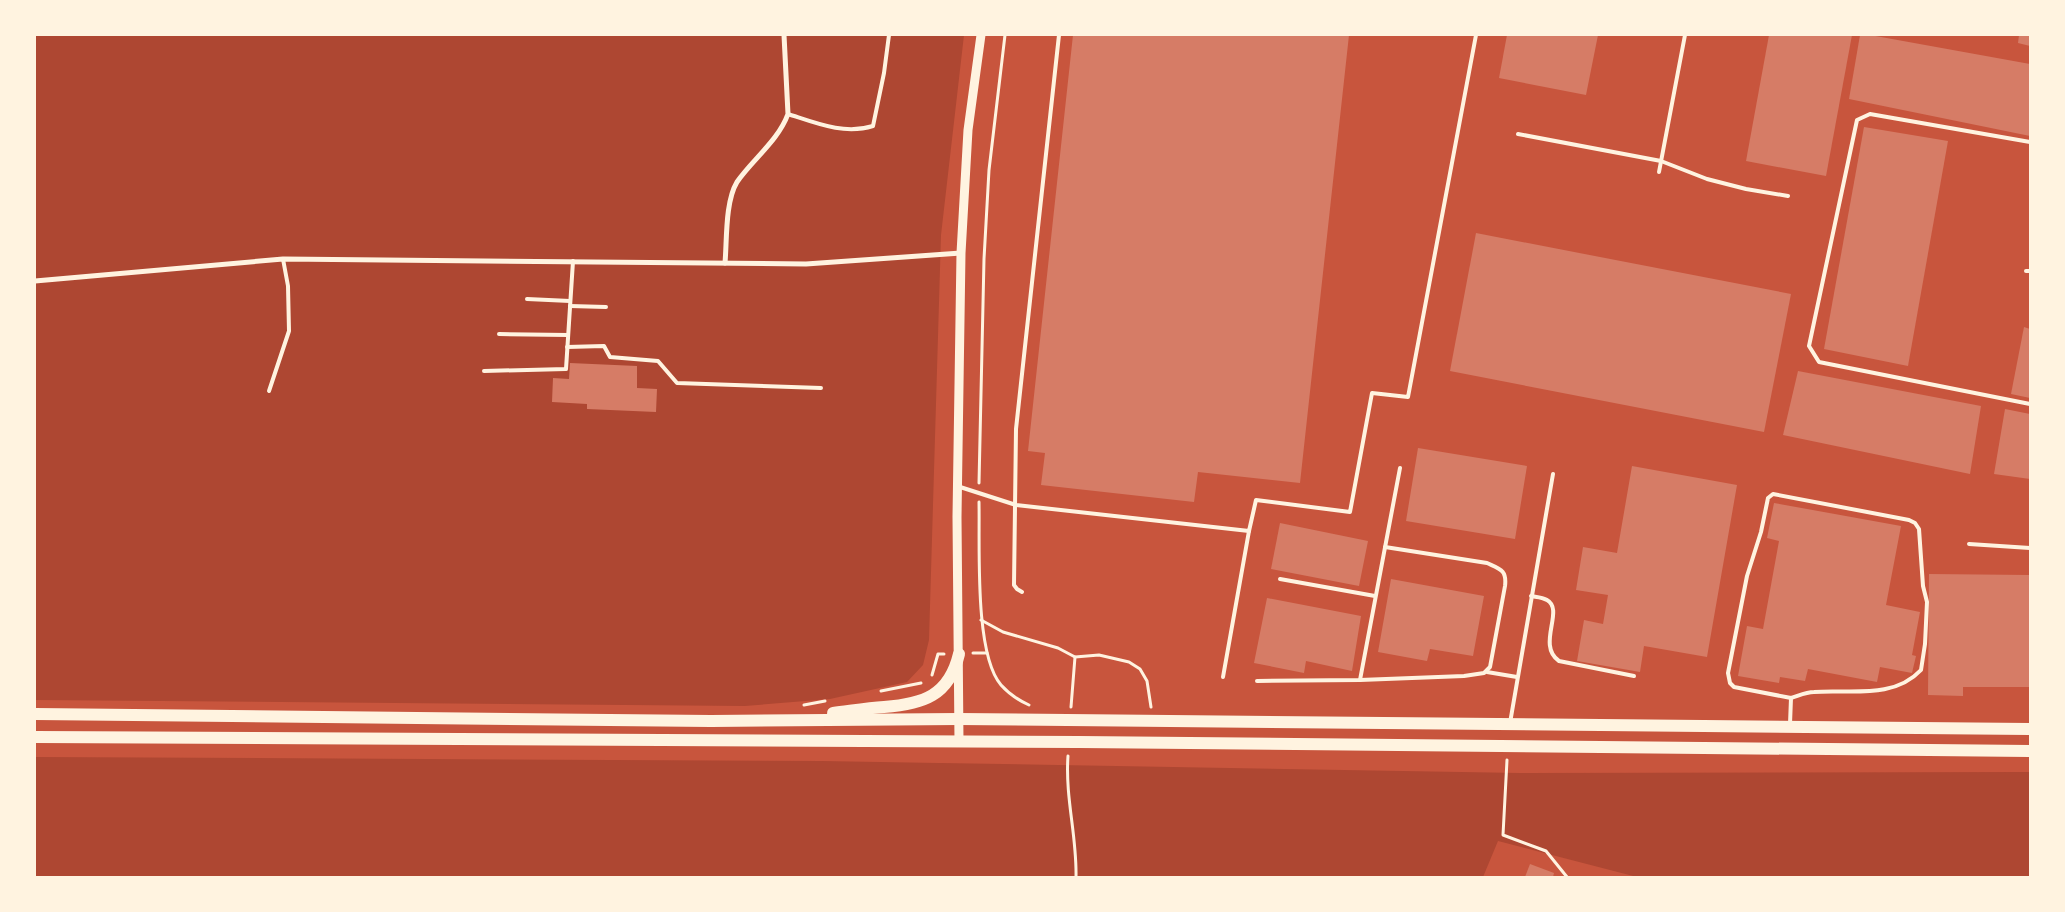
<svg xmlns="http://www.w3.org/2000/svg" width="2065" height="912" viewBox="0 0 2065 912" font-family="Quicksand,sans-serif">
	<style>
		.green { fill: #ae4732 }
		.building { fill: #d67c66 }
		.lines { fill: none; stroke-linecap: round; stroke-linejoin: round }
		.path { stroke: #fff3e0; stroke-width: 3 }
		.service { stroke: #fff3e0; stroke-width: 4 }
		.minor { stroke: #fff3e0; stroke-width: 5 }
		.tertiary { stroke: #fff3e0; stroke-width: 9 }
		.primary { stroke: #fff3e0; stroke-width: 12 }
	</style>
	<rect width="100%" height="100%" fill="#c8553d"/>
	<g class="green">
		<polygon points="35,35 964,35 941,235 929,640 923,665 907,682 830,699 745,706 35,700"/>
		<polygon points="35,757 822,761 1520,773 2030,772 2030,877 1637,877 1498,841 1483,877 35,877"/>
	</g>
	<g class="building">
		<polygon points="1073,35 1349,35 1300,483 1198,472 1194,502 1041,485 1045,453 1028,451"/>
		<polygon points="1507,35 1598,35 1586,95 1499,78"/>
		<polygon points="1769,35 1852,35 1826,176 1746,161"/>
		<polygon points="1860,35 1870,35 2030,64 2030,136 1849,99"/>
		<polygon points="2019,35 2030,35 2030,46 2018,43"/>
		<polygon points="1864,127 1948,141 1908,366 1824,349"/>
		<polygon points="1476,233 1791,294 1764,432 1450,371"/>
		<polygon points="2024,327 2030,329 2030,398 2011,394"/>
		<polygon points="570,363 637,366 637,388 657,389 656,412 587,409 587,404 552,402 553,378 569,379"/>
		<polygon points="1798,371 1981,406 1970,474 1783,435"/>
		<polygon points="2005,409 2030,414 2030,479 1994,474"/>
		<polygon points="1418,448 1527,466 1515,539 1406,521"/>
		<polygon points="1632,466 1737,485 1707,657 1644,646 1640,672 1577,661 1584,620 1603,624 1608,595 1576,590 1583,547 1617,553"/>
		<polygon points="1774,503 1901,526 1886,605 1920,612 1912,655 1916,656 1912,673 1880,667 1877,682 1808,669 1805,681 1780,677 1779,683 1738,676 1747,626 1763,629 1779,541 1767,538"/>
		<polygon points="1280,523 1368,541 1359,586 1271,569"/>
		<polygon points="1929,574 2030,575 2030,687 1963,687 1963,696 1928,695"/>
		<polygon points="1391,579 1484,596 1473,656 1430,649 1427,661 1378,652"/>
		<polygon points="1267,598 1361,616 1352,671 1306,661 1304,673 1254,663"/>
		<polygon points="1530,864 1554,873 1553,877 1525,877"/>
	</g>
	<g class="lines">
		<g class="path">
			<polyline points="979,483 984,259 989,170 1005,35"/>
			<path d="M979 502C980 544 974 654 1001 685 1009 694 1018 700 1029 705"/>
			<polyline points="981,620 1003,632 1058,648 1075,657 1099,655 1129,662 1140,669 1147,681 1151,707"/>
			<polyline points="973,653 987,653"/>
			<polyline points="932,675 938,654 944,654"/>
			<polyline points="881,691 921,683"/>
			<polyline points="804,705 825,701"/>
			<polyline points="1071,707 1075,657"/>
			<path d="M1068 756C1065 798 1077 836 1076 877"/>
			<polyline points="1507,760 1503,835 1546,851 1567,877"/>
		</g>
		<g class="service">
			<path d="M788 114C816 123 844 135 873 126L884 73 889 35"/>
			<polyline points="1518,134 1661,161 1707,179 1746,189 1788,196"/>
			<polyline points="2030,142 1870,114 1857,120 1809,346 1819,362 2030,404"/>
			<polyline points="1659,172 1685,35"/>
			<polyline points="2026,271 2030,271"/>
			<polyline points="527,299 570,301"/>
			<polyline points="570,306 606,307"/>
			<polyline points="499,334 568,335"/>
			<polyline points="567,347 604,346 610,357 658,361 677,383 821,388"/>
			<polyline points="484,371 566,369 573,261"/>
			<polyline points="269,391 289,331 288,286 283,259"/>
			<polyline points="957,486 1016,505 1249,531 1256,500 1350,512 1372,393 1408,397 1476,35"/>
			<polyline points="1969,544 2030,548"/>
			<polyline points="1280,579 1375,596"/>
			<polyline points="1022,592 1017,589 1014,585 1016,429 1059,35"/>
			<path d="M1531 596C1536 597 1542 597 1547 600 1565 610 1536 645 1559 661L1634 676"/>
			<polyline points="1487,672 1517,677"/>
			<polyline points="1223,677 1249,531"/>
			<polyline points="1360,680 1400,468"/>
			<path d="M1257 681 1360 680 1464 676 1484 673 1490 667 1505 586C1507 570 1500 569 1487 563L1385 547"/>
			<polyline points="1510,723 1553,474"/>
			<path d="M1790 724 1791 698 1734 687 1730 683 1728 673 1747 576 1761 532 1768 498 1773 494 1909 520 1915 523 1919 529 1923 586 1927 602 1925 644 1921 670C1893 700 1849 689 1814 692 1806 692 1798 696 1791 698"/>
		</g>
		<g class="minor">
			<path d="M725 263C727 240 725 202 737 182 753 159 778 141 788 114L784 35"/>
			<polyline points="35,281 283,259 806,264 961,253"/>
		</g>
		<polyline class="tertiary" points="959,742 957,517 961,253 968,130 981,35"/>
		<g class="primary">
			<path d="M833 713C850 711 867 708 884 707 923 704 949 696 959 654"/>
			<polyline points="35,714 711,721 959,719 2030,729"/>
			<polyline points="35,737 1079,742 2030,751"/>
		</g>
	</g>
	<rect width="2065" height="912" fill="none" stroke="#fff3e0" stroke-width="72"/>
</svg>
